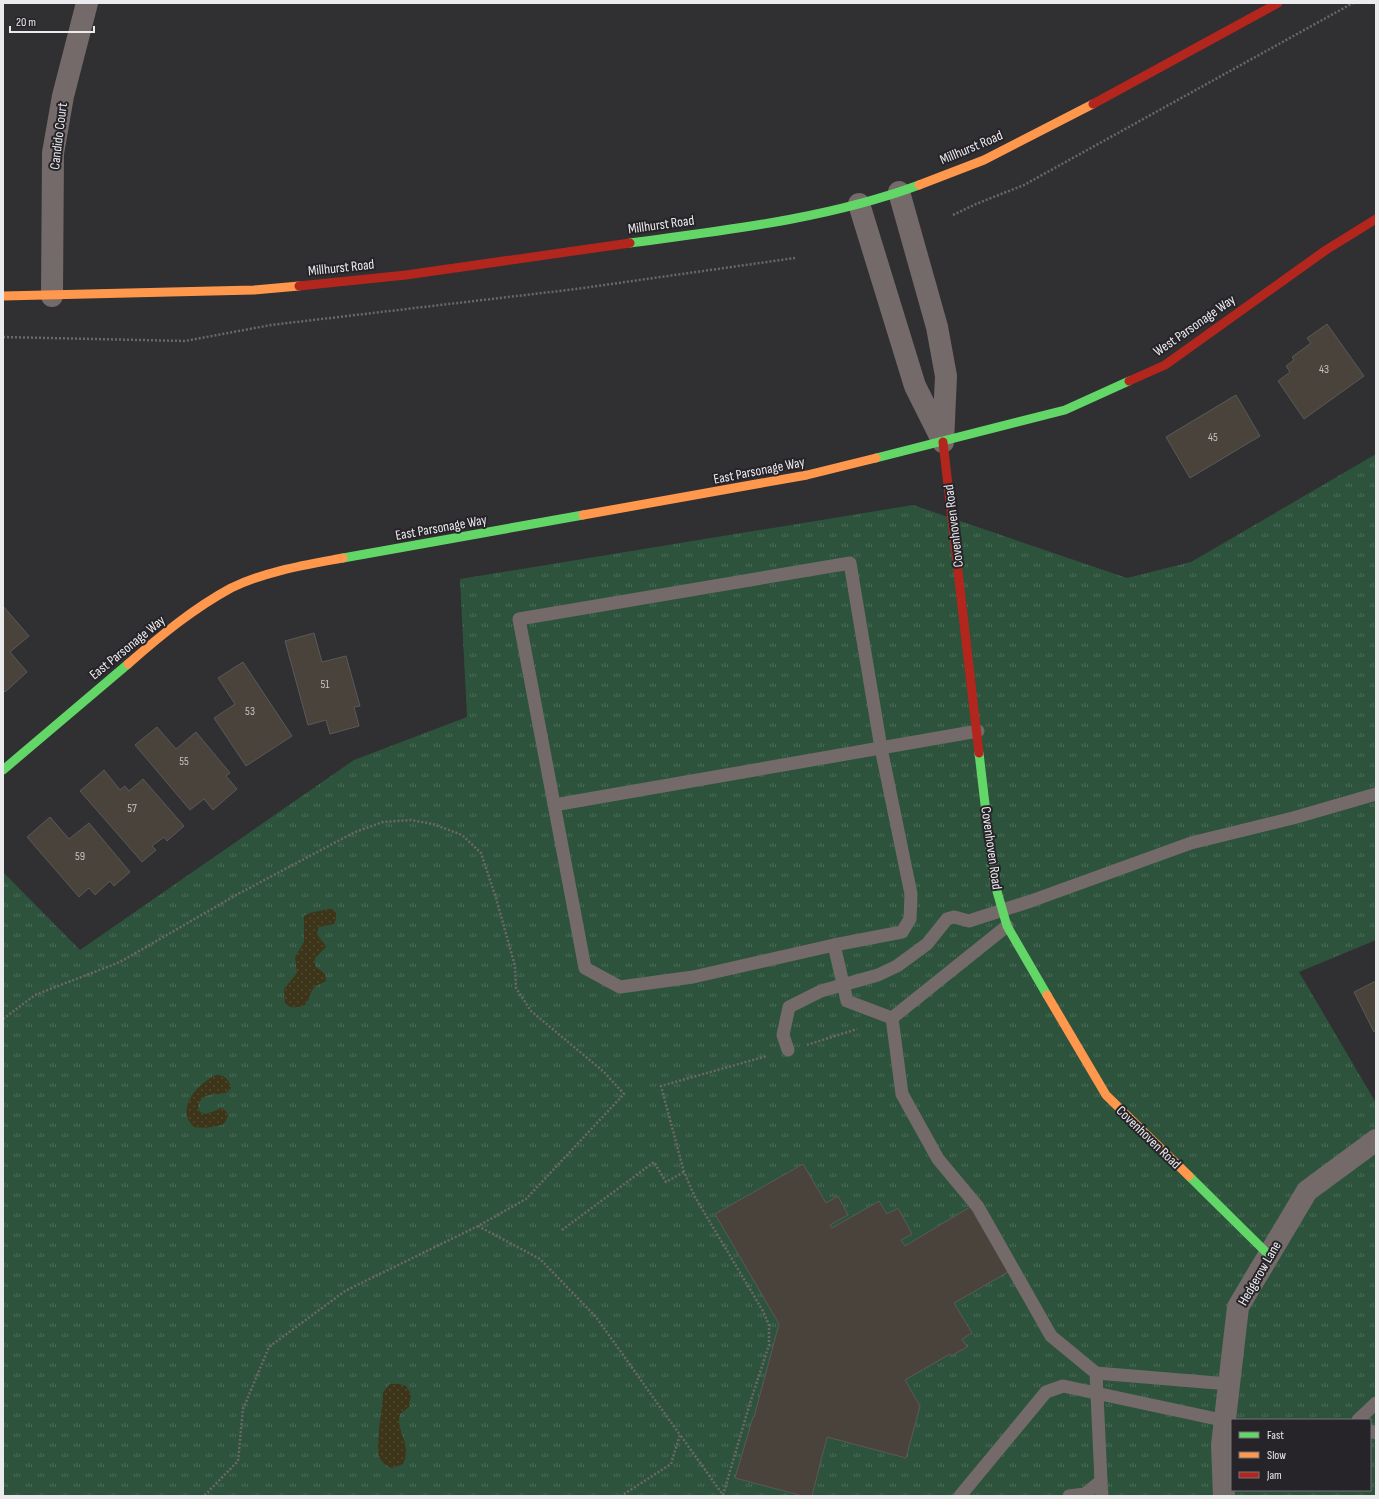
<svg xmlns="http://www.w3.org/2000/svg" width="1379" height="1499" viewBox="0 0 1379 1499" font-family="'Sofia Sans Condensed',sans-serif">
	<style>
		.grass { fill: url(#grass-tufts); fill-rule: evenodd }
		.sand { fill: url(#sand-dots) }
		.building { fill: #4a433b; stroke: #5a595a }
		.lines { fill: none; stroke-linecap: round; stroke-linejoin: round }
		.path { stroke: #6c6768; stroke-width: 2.5; stroke-dasharray: 2 2; stroke-linecap: butt }
		.lane { stroke: #746a6a; stroke-width: 13 }
		.street { stroke: #746a6a; stroke-width: 22 }
		.fast { stroke: #63d668; stroke-width: 9 }
		.slow { stroke: #ff974d; stroke-width: 9 }
		.jam { stroke: #b3261e; stroke-width: 9 }
		.labels { text-anchor: middle; stroke-width: 4; stroke-linejoin: round; paint-order: stroke }
		.number-label { font-size: 12px; fill: #c3c0c0 }
		.street-label { font-size: 14px; fill: #ebeaed; stroke: #262429 }
	</style>
	<defs>
		<pattern id="grass-tufts" width="24" height="20" patternUnits="userSpaceOnUse"><rect width="24" height="20" fill="#2d533c"/><path d="M3 7l-1-3M5 7V3M7 7l1-3M15 17l-1-3M17 17v-4M19 17l1-3" fill="none" stroke="#4c6c58"/></pattern>
		<pattern id="sand-dots" width="8" height="8" patternUnits="userSpaceOnUse"><rect width="8" height="8" fill="#3d351a"/><path d="M2 2h.1M6 6h.1" fill="none" stroke="#504930" stroke-width="1.8" stroke-linecap="round"/></pattern>
	</defs>
	<rect width="100%" height="100%" fill="#302f32"/>
	<path class="grass" d="M1376 454V940L1299 972 1376 1103V1496H3V872L80 950 354 760 467 717 460 579 913 505 1127 578 1191 562ZM1232 1420H1370V1490H1232Z"/>
	<g class="sand">
		<path d="M328 909H332L336 913V919L334 924 319 927 317 933C319 940 324 941 326 947L315 958V966L325 974 326 981C323 983 317 985 315 987 305 996 314 1009 290 1007L285 1003 284 989 297 973 295 957 304 942V916L310 913Z"/>
		<path d="M216 1075C225 1075 229 1079 231 1088L226 1093C214 1095 202 1092 198 1106L200 1112 206 1114 222 1108 227 1112 228 1116 224 1124C215 1127 203 1129 194 1127 174 1108 199 1083 216 1075Z"/>
		<path d="M390 1384H399L406 1386 411 1394 409 1407 400 1414C395 1431 413 1445 403 1464L392 1468C373 1461 379 1445 379 1430 380 1417 383 1405 383 1392Z"/>
	</g>
	<g class="building">
		<polygon points="1327,324 1364,376 1304,419 1278,381 1290,372 1286,366 1294,360 1292,357 1311,343 1307,338"/>
		<polygon points="1236,395 1260,436 1190,478 1166,437"/>
		<polygon points="3,606 29,636 10,652 27,672 5,692 3,690"/>
		<polygon points="314,633 322,662 346,656 360,706 354,707 359,726 330,734 326,720 308,725 285,641"/>
		<polygon points="243,662 292,736 246,766 214,718 235,704 218,678"/>
		<polygon points="157,727 176,749 196,732 230,773 226,776 237,789 213,810 204,799 190,810 135,745"/>
		<polygon points="104,770 120,790 125,786 129,791 143,779 184,826 167,841 164,837 152,846 156,850 142,862 80,791"/>
		<polygon points="50,817 69,839 89,823 130,872 114,886 110,881 95,895 89,888 79,897 27,837"/>
		<polygon points="1376,981 1376,1031 1374,1032 1354,992"/>
		<polygon points="803,1164 826,1203 838,1196 848,1215 830,1225 832,1228 879,1201 887,1214 898,1208 912,1234 901,1240 905,1246 970,1207 1008,1272 954,1303 972,1333 962,1339 967,1347 951,1356 950,1354 905,1380 920,1406 906,1458 827,1437 812,1496 803,1496 735,1478 753,1417 754,1417 779,1324 715,1214"/>
	</g>
	<g class="lines">
		<g class="path">
			<polyline points="953,215 976,204 1024,185 1353,3"/>
			<polyline points="3,337 185,341 271,325 576,289 795,258"/>
			<polyline points="3,1019 35,995 120,962 238,894 355,832 383,822 411,820 433,824 462,835 481,853 496,898 515,966 516,988 531,1011 604,1072 624,1094 526,1199 478,1226 345,1291 269,1347 243,1409 238,1461 204,1496"/>
			<polyline points="807,1045 857,1029"/>
			<polyline points="478,1226 540,1259 596,1317 680,1435 671,1464 621,1496"/>
			<polyline points="562,1230 654,1162 666,1182 684,1172"/>
			<polyline points="681,1436 723,1495"/>
			<polyline points="723,1495 750,1403 769,1345 769,1325 763,1311 695,1197 684,1172 661,1086 767,1056"/>
		</g>
		<g class="lane">
			<polygon points="850,563 881,748 911,894 910,919 902,932 834,945 693,977 620,987 585,968 519,619"/>
			<polyline points="554,805 978,731"/>
			<polyline points="1007,926 892,1018 902,1094 938,1159 978,1207 1051,1336 1096,1373 1229,1384"/>
			<polyline points="834,945 847,1001 892,1018"/>
			<polyline points="788,1050 783,1035 789,1007 821,991 878,975 897,966 927,944 947,919 954,917 969,921 1031,901 1191,843 1293,818 1376,794"/>
			<polyline points="1358,1420 1376,1403"/>
			<polyline points="1370,1431 1376,1433"/>
			<polyline points="1101,1481 1102,1496"/>
			<polyline points="960,1496 1046,1392 1063,1386 1231,1422"/>
			<polyline points="1069,1496 1085,1494 1101,1481 1096,1373"/>
		</g>
		<g class="street">
			<polyline points="859,204 915,386 943,442 946,376 937,327 899,192"/>
			<polyline points="52,296 53,153 63,96 87,3"/>
			<polyline points="1224,1496 1222,1445 1238,1307 1307,1191 1376,1140"/>
		</g>
		<g class="fast">
			<path d="M630 243C726 230 827 219 919 185"/>
			<polyline points="876,458 1065,410 1129,381"/>
			<polyline points="343,558 583,515"/>
			<polyline points="979,753 994,881 1007,926 1047,995"/>
			<polyline points="3,770 128,664"/>
			<polyline points="1189,1176 1269,1255"/>
		</g>
		<g class="slow">
			<polyline points="919,185 984,160 1093,104"/>
			<polyline points="3,296 254,290 299,286"/>
			<polyline points="583,515 807,475 876,458"/>
			<path d="M128 664C160 636 194 608 231 588 266 571 305 565 343 558"/>
			<polyline points="1047,995 1106,1095 1189,1176"/>
		</g>
		<g class="jam">
			<polyline points="1093,104 1278,3"/>
			<polyline points="299,286 406,275 630,243"/>
			<polyline points="1129,381 1165,365 1326,250 1376,219"/>
			<polyline points="943,442 979,753"/>
		</g>
	</g>
	<g class="labels">
		<g class="number-label">
			<text x="1324" y="373">43</text>
			<text x="1213" y="441">45</text>
			<text x="325" y="688">51</text>
			<text x="250" y="715">53</text>
			<text x="184" y="765">55</text>
			<text x="132" y="812">57</text>
			<text x="80" y="860">59</text>
		</g>
		<g class="street-label">
			<text transform="translate(58 136) rotate(-83)" y="5">Candido Court</text>
			<text transform="translate(971 147) rotate(-23)" y="5">Millhurst Road</text>
			<text transform="translate(661 224) rotate(-8)" y="5">Millhurst Road</text>
			<text transform="translate(341 267) rotate(-6)" y="5">Millhurst Road</text>
			<text transform="translate(1194 325) rotate(-35)" y="5">West Parsonage Way</text>
			<text transform="translate(759 470) rotate(-11)" y="5">East Parsonage Way</text>
			<text transform="translate(953 526) rotate(-97)" y="5">Covenhoven Road</text>
			<text transform="translate(441 527) rotate(-10)" y="5">East Parsonage Way</text>
			<text transform="translate(127 647) rotate(-39)" y="5">East Parsonage Way</text>
			<text transform="translate(992 848) rotate(82)" y="5">Covenhoven Road</text>
			<text transform="translate(1149 1137) rotate(44)" y="5">Covenhoven Road</text>
			<text transform="translate(1259 1273) rotate(-60)" y="5">Hedgerow Lane</text>
		</g>
	</g>
	<rect width="1379" height="1499" fill="none" stroke="#ebeaed" stroke-width="8"/>
	<rect x="1231" y="1419" width="140" height="72" fill="#262429" stroke="#757377"/>
	<rect x="1239" y="1432" width="20" height="6" fill="#63d668" stroke="#757377"/>
	<text x="1267" y="1439" font-size="12" fill="#ebeaed">Fast</text>
	<rect x="1239" y="1452" width="20" height="6" fill="#ff974d" stroke="#757377"/>
	<text x="1267" y="1459" font-size="12" fill="#ebeaed">Slow</text>
	<rect x="1239" y="1472" width="20" height="6" fill="#b3261e" stroke="#757377"/>
	<text x="1267" y="1479" font-size="12" fill="#ebeaed">Jam</text>
	<path d="M10 26v6h84v-6" fill="none" stroke="#ebeaed" stroke-width="2"/>
	<text x="16" y="26" font-size="12" fill="#ebeaed" stroke="#262429" stroke-width="3" paint-order="stroke">20 m</text>
</svg>
